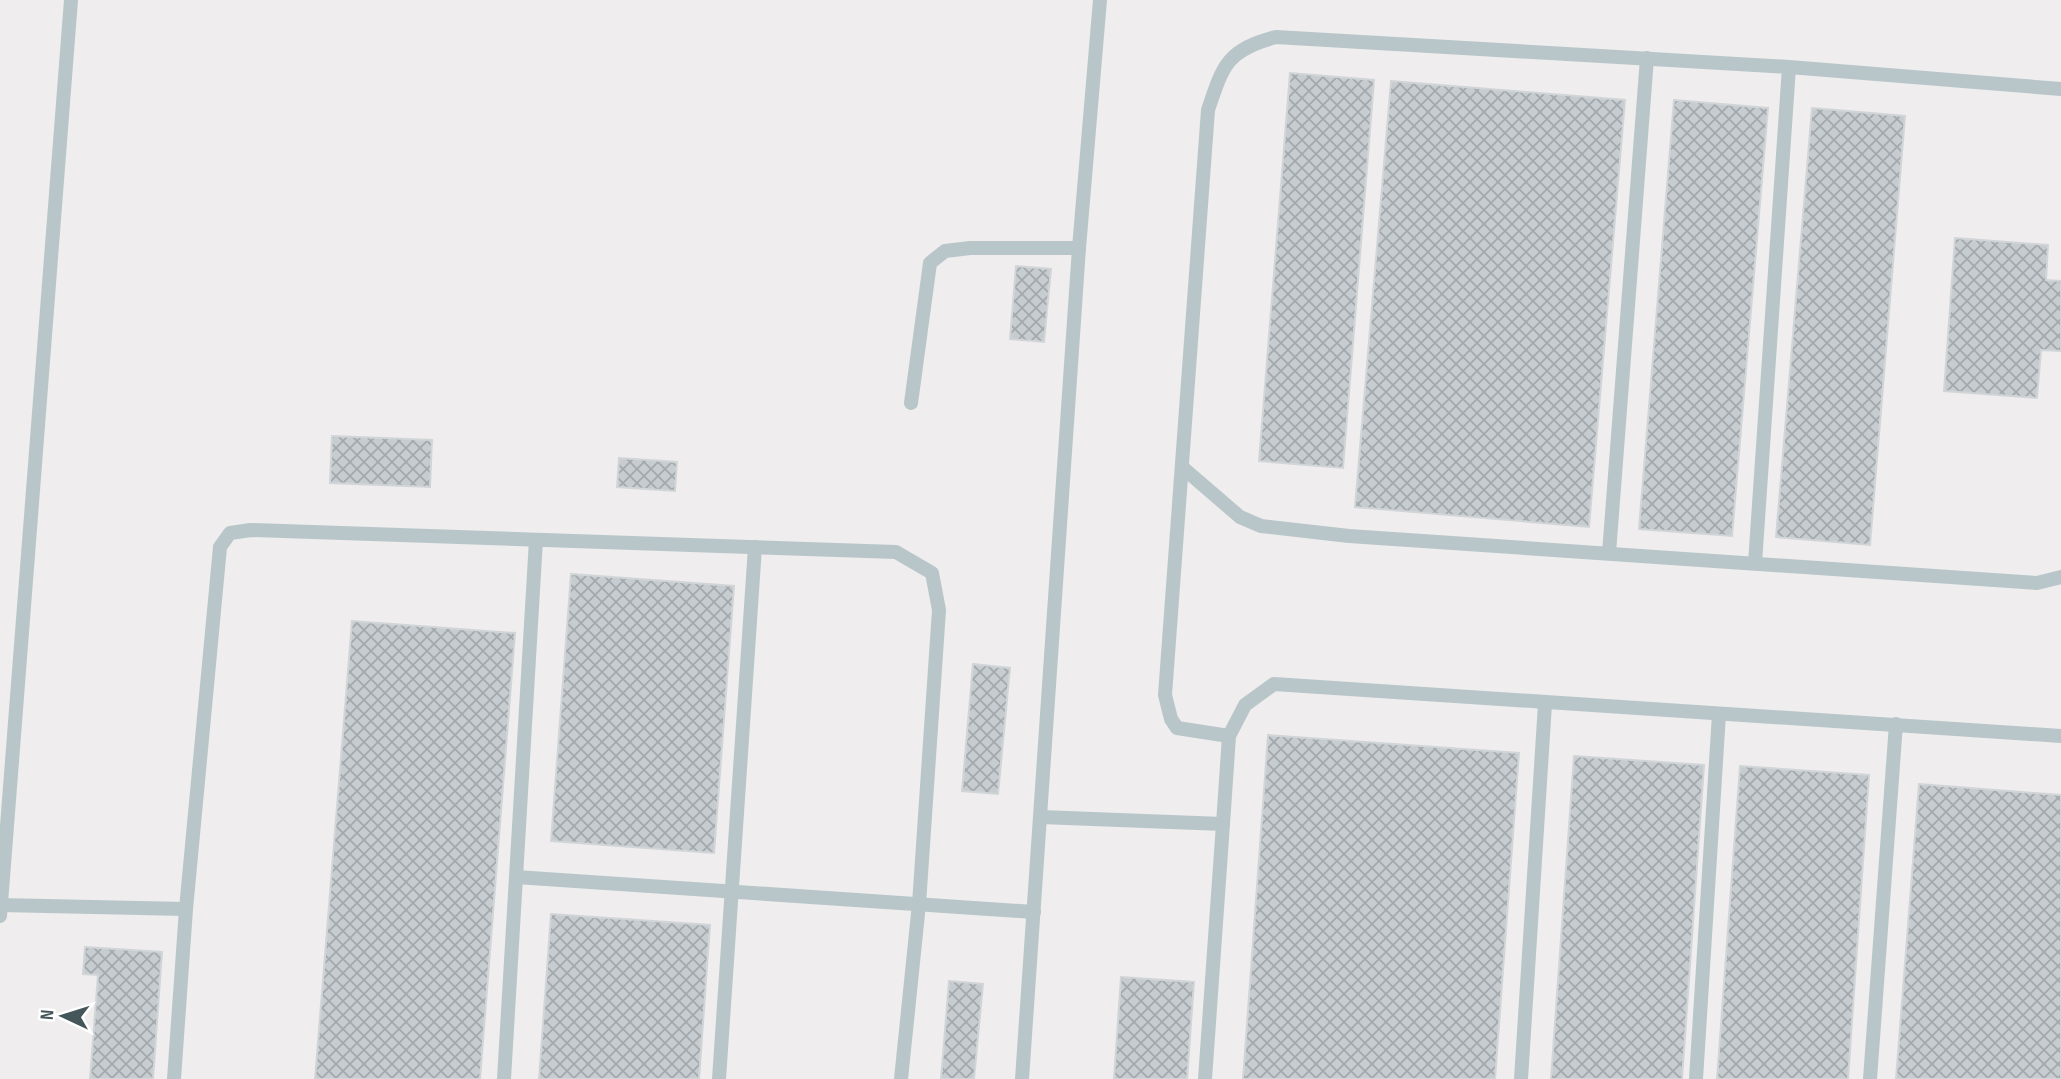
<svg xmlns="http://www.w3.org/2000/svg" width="2061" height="1079" viewBox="0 0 2061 1079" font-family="'Sofia Sans Condensed',sans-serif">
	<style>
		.building { fill: url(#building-cross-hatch); stroke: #d1d5d8; stroke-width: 2 }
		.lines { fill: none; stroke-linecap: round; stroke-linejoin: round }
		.lane { stroke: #b8c6ca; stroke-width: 14 }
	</style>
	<defs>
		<pattern id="building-cross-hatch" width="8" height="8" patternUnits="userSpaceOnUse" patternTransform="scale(1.75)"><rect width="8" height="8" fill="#c6ccd0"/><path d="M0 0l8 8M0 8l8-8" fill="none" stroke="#a3a8ac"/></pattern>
	</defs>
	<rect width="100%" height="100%" fill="#efeded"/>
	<g class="building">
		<polygon points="1290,73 1374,80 1343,468 1259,461"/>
		<polygon points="1391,81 1625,100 1589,527 1355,507"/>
		<polygon points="1674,100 1768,108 1732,536 1639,529"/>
		<polygon points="1812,108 1905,116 1870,545 1776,537"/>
		<polygon points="1955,238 2048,245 2046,280 2061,281 2061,351 2041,350 2037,398 1944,391"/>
		<polygon points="1016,266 1051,269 1044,342 1010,339"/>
		<polygon points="332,436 432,440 430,487 330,483"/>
		<polygon points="619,458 677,462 675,491 617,487"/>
		<polygon points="571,574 734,586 714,853 551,841"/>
		<polygon points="352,621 515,633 480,1079 315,1079"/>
		<polygon points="973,664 1010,668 998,794 962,791"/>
		<polygon points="1268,735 1519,753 1495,1079 1243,1079"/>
		<polygon points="1574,756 1704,765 1682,1079 1551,1079"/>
		<polygon points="1740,766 1869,775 1848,1079 1717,1079"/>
		<polygon points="1919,784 2061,795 2061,1079 1896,1079"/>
		<polygon points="551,914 710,925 699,1079 539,1079"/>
		<polygon points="85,947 162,952 153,1079 90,1079 98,975 83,974"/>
		<polygon points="1121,977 1194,982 1187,1079 1114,1079"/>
		<polygon points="949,981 983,984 974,1079 941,1079"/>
	</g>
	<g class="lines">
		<g class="lane">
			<polyline points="911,403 930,263 945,251 970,248 1079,248"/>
			<polyline points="1182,467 1240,517 1261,526 1349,536 2037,583 2061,577"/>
			<polyline points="1609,553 1647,58"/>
			<polyline points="1755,563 1789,67"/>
			<path d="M1229 736 1177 728 1171 719 1165 695 1208 110C1223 65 1227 50 1276 37L1789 67 2061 89"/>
			<polyline points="1041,817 1223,824 1205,1079"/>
			<polyline points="1223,824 1229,736 1245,705 1274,684 2061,736"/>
			<polyline points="516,877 1034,912"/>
			<polyline points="0,905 186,909"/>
			<polyline points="0,916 71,0"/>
			<polyline points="174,1079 186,909 220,547 230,533 251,530 896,552 932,573 939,610 919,904 901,1079"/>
			<polyline points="504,1079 536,540"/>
			<polyline points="719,1079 755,547"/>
			<polyline points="1022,1079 1079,248 1100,0"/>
			<polyline points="1521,1079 1545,704"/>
			<polyline points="1696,1079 1719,714"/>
			<polyline points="1870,1079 1896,724"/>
		</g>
	</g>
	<g transform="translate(63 1016) rotate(274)" stroke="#ffffff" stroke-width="5" paint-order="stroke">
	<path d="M0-5L12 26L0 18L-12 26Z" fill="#45565a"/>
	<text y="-10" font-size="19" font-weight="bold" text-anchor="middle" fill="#45565a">N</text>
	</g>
</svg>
